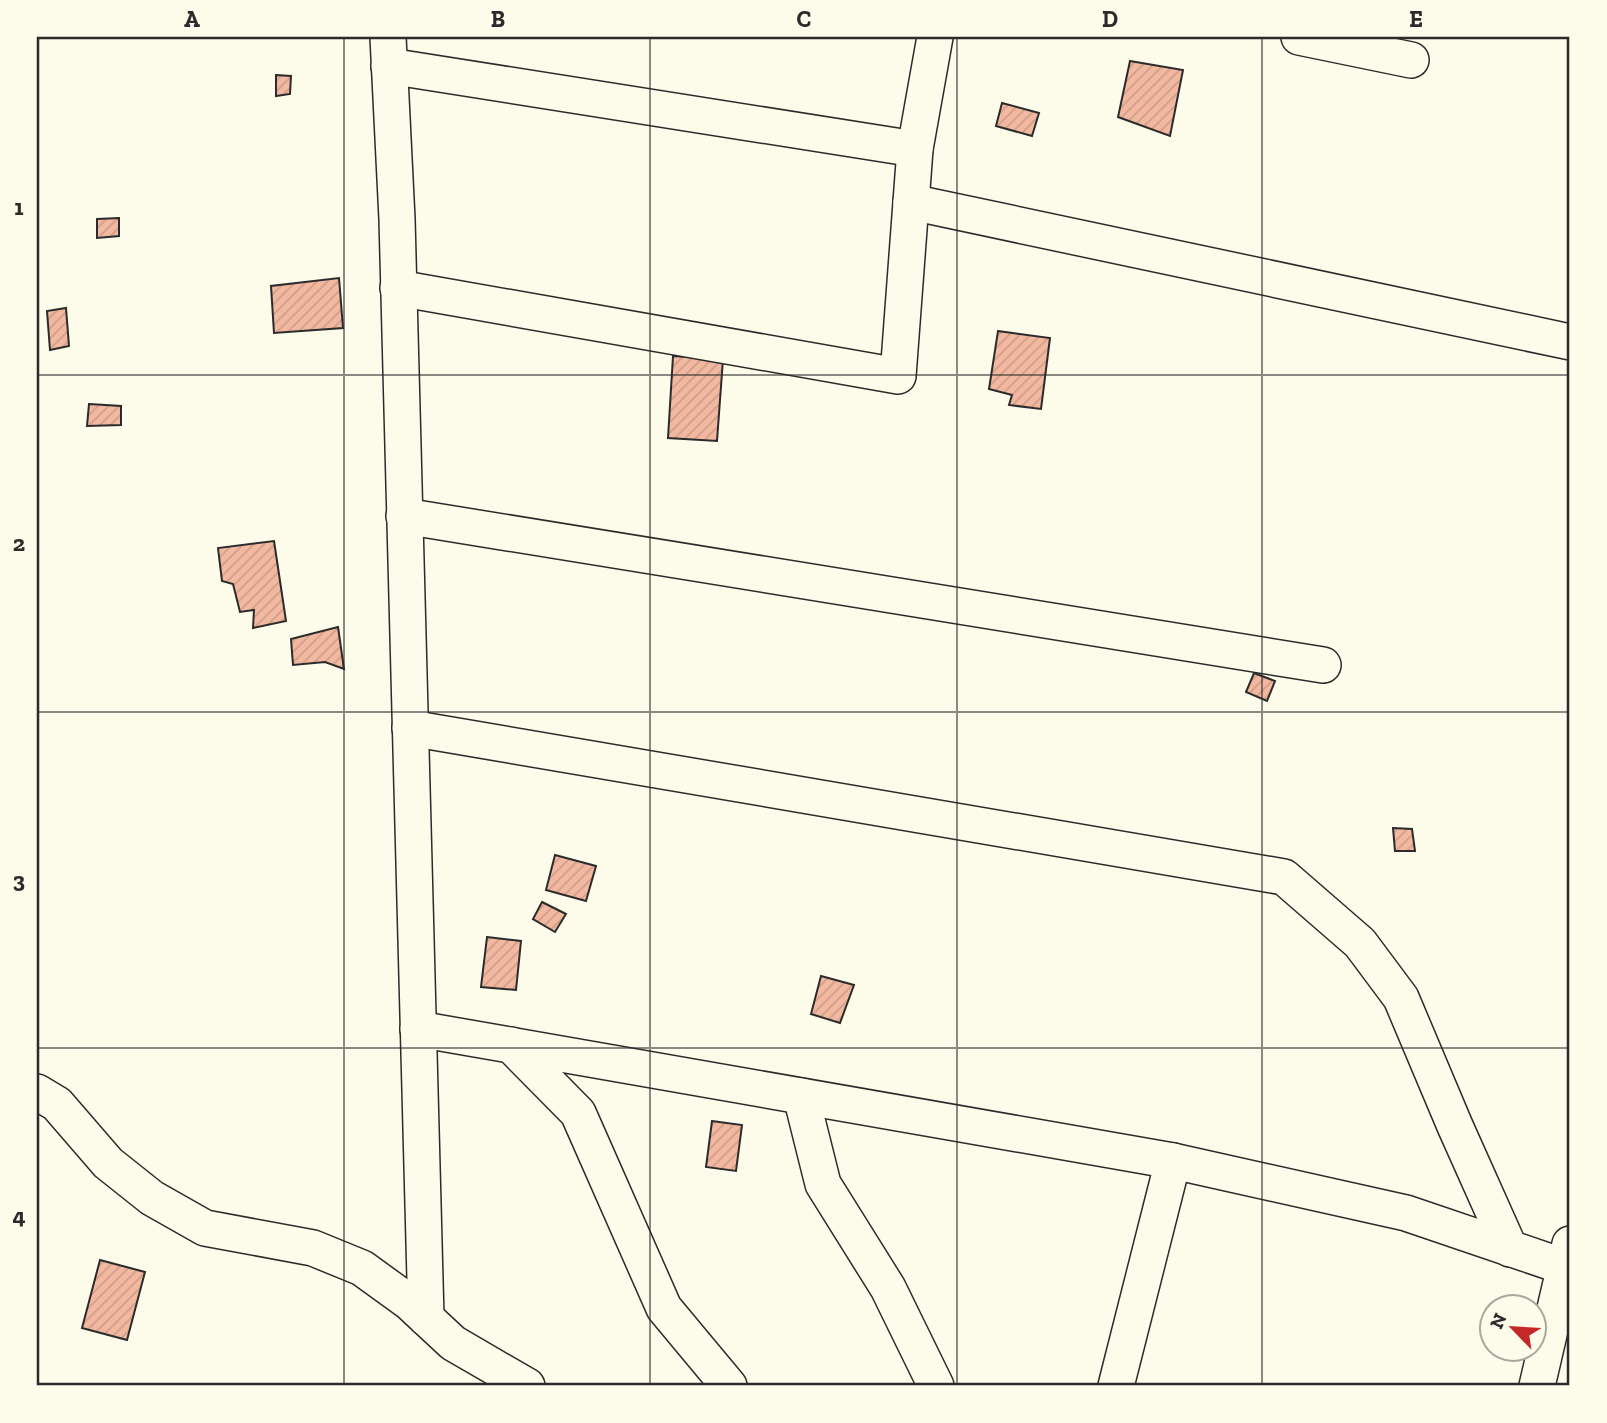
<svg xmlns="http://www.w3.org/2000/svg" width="1607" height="1423" viewBox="0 0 1607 1423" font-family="'Zilla Slab',serif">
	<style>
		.building { fill: url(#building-hatch); stroke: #2b2b2b; stroke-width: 2 }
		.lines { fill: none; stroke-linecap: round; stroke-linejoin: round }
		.minor-casing { stroke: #2b2b2b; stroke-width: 38 }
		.minor { stroke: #fdfbea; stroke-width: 35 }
		.grid { fill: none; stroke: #2b2b2b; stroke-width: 2; stroke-opacity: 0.55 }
		.neatline { fill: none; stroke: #2b2b2b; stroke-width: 2.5 }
		.grid-label { font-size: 23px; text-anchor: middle; font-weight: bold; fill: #2b2b2b }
	</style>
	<defs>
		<pattern id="building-hatch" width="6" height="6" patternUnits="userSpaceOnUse" patternTransform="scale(1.75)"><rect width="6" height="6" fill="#f2b8a0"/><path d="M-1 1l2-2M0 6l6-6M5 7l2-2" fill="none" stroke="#d09e8a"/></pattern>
	</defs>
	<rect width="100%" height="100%" fill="#fdfbea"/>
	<g class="building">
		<polygon points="1130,61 1183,70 1170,136 1118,117"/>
		<polygon points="276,75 291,76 290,94 276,96"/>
		<polygon points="1002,103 1039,113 1032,136 996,126"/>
		<polygon points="119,218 119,236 97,238 97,219"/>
		<polygon points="339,278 343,328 274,333 271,286"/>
		<polygon points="66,308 69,346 50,350 47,311"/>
		<polygon points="998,331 1050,338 1041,409 1009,405 1012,395 989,389"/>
		<polygon points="673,356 723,359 717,441 668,438"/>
		<polygon points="89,404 121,406 121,425 87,426"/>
		<polygon points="274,541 286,621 253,628 254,610 240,612 233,584 222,581 218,548"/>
		<polygon points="338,627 344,669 325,662 293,665 291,639"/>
		<polygon points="1254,673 1275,681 1267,701 1246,692"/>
		<polygon points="1393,828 1412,829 1415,851 1395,851"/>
		<polygon points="555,855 596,866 586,901 546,890"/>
		<polygon points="542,902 566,914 555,932 533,919"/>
		<polygon points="487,937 521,941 516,990 481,987"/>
		<polygon points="821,976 854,985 840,1023 811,1014"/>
		<polygon points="712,1121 742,1125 736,1171 706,1167"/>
		<polygon points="100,1260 145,1272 127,1340 82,1328"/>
	</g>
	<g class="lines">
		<g class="minor-casing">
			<g id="minor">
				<polyline points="388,37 397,219 426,1318"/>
				<polyline points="1299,37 1411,60"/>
				<polyline points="389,66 915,149"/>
				<polyline points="911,202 1570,342"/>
				<polyline points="398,288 898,376 915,149 935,37"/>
				<polyline points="404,516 1323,665"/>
				<polyline points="410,728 1284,877 1360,943 1401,998 1455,1126 1510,1249"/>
				<polyline points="418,1029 1173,1161 1406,1213 1565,1267"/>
				<polyline points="511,1045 578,1113 664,1308 729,1386"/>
				<polyline points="37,1092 57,1104 108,1163 152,1198 205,1228 313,1248 362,1268 409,1302 453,1343 527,1386"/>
				<polyline points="801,1096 823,1184 888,1288 936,1386"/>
				<polyline points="1116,1386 1173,1161"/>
				<polyline points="1537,1386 1570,1244"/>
			</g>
		</g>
		<use href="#minor" class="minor"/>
	</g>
	<path class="grid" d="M344 37V1386M650 37V1386M957 37V1386M1262 37V1386M37 375H1570M37 712H1570M37 1048H1570"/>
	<rect width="1607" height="1423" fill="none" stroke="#fdfbea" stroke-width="77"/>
	<g transform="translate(1513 1328) rotate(295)"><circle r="33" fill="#fdfbea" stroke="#a9a89e" stroke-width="2"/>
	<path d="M0-5L12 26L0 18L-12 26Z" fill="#c62828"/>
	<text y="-10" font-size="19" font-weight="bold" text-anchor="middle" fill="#2b2b2b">N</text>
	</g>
	<rect x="38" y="38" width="1530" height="1346" class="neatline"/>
	<g class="grid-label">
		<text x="192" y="27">A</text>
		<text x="498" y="27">B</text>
		<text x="804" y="27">C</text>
		<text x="1110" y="27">D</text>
		<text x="1416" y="27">E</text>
		<text x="19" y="215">1</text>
		<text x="19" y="551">2</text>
		<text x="19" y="888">3</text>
		<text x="19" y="1224">4</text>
	</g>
</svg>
